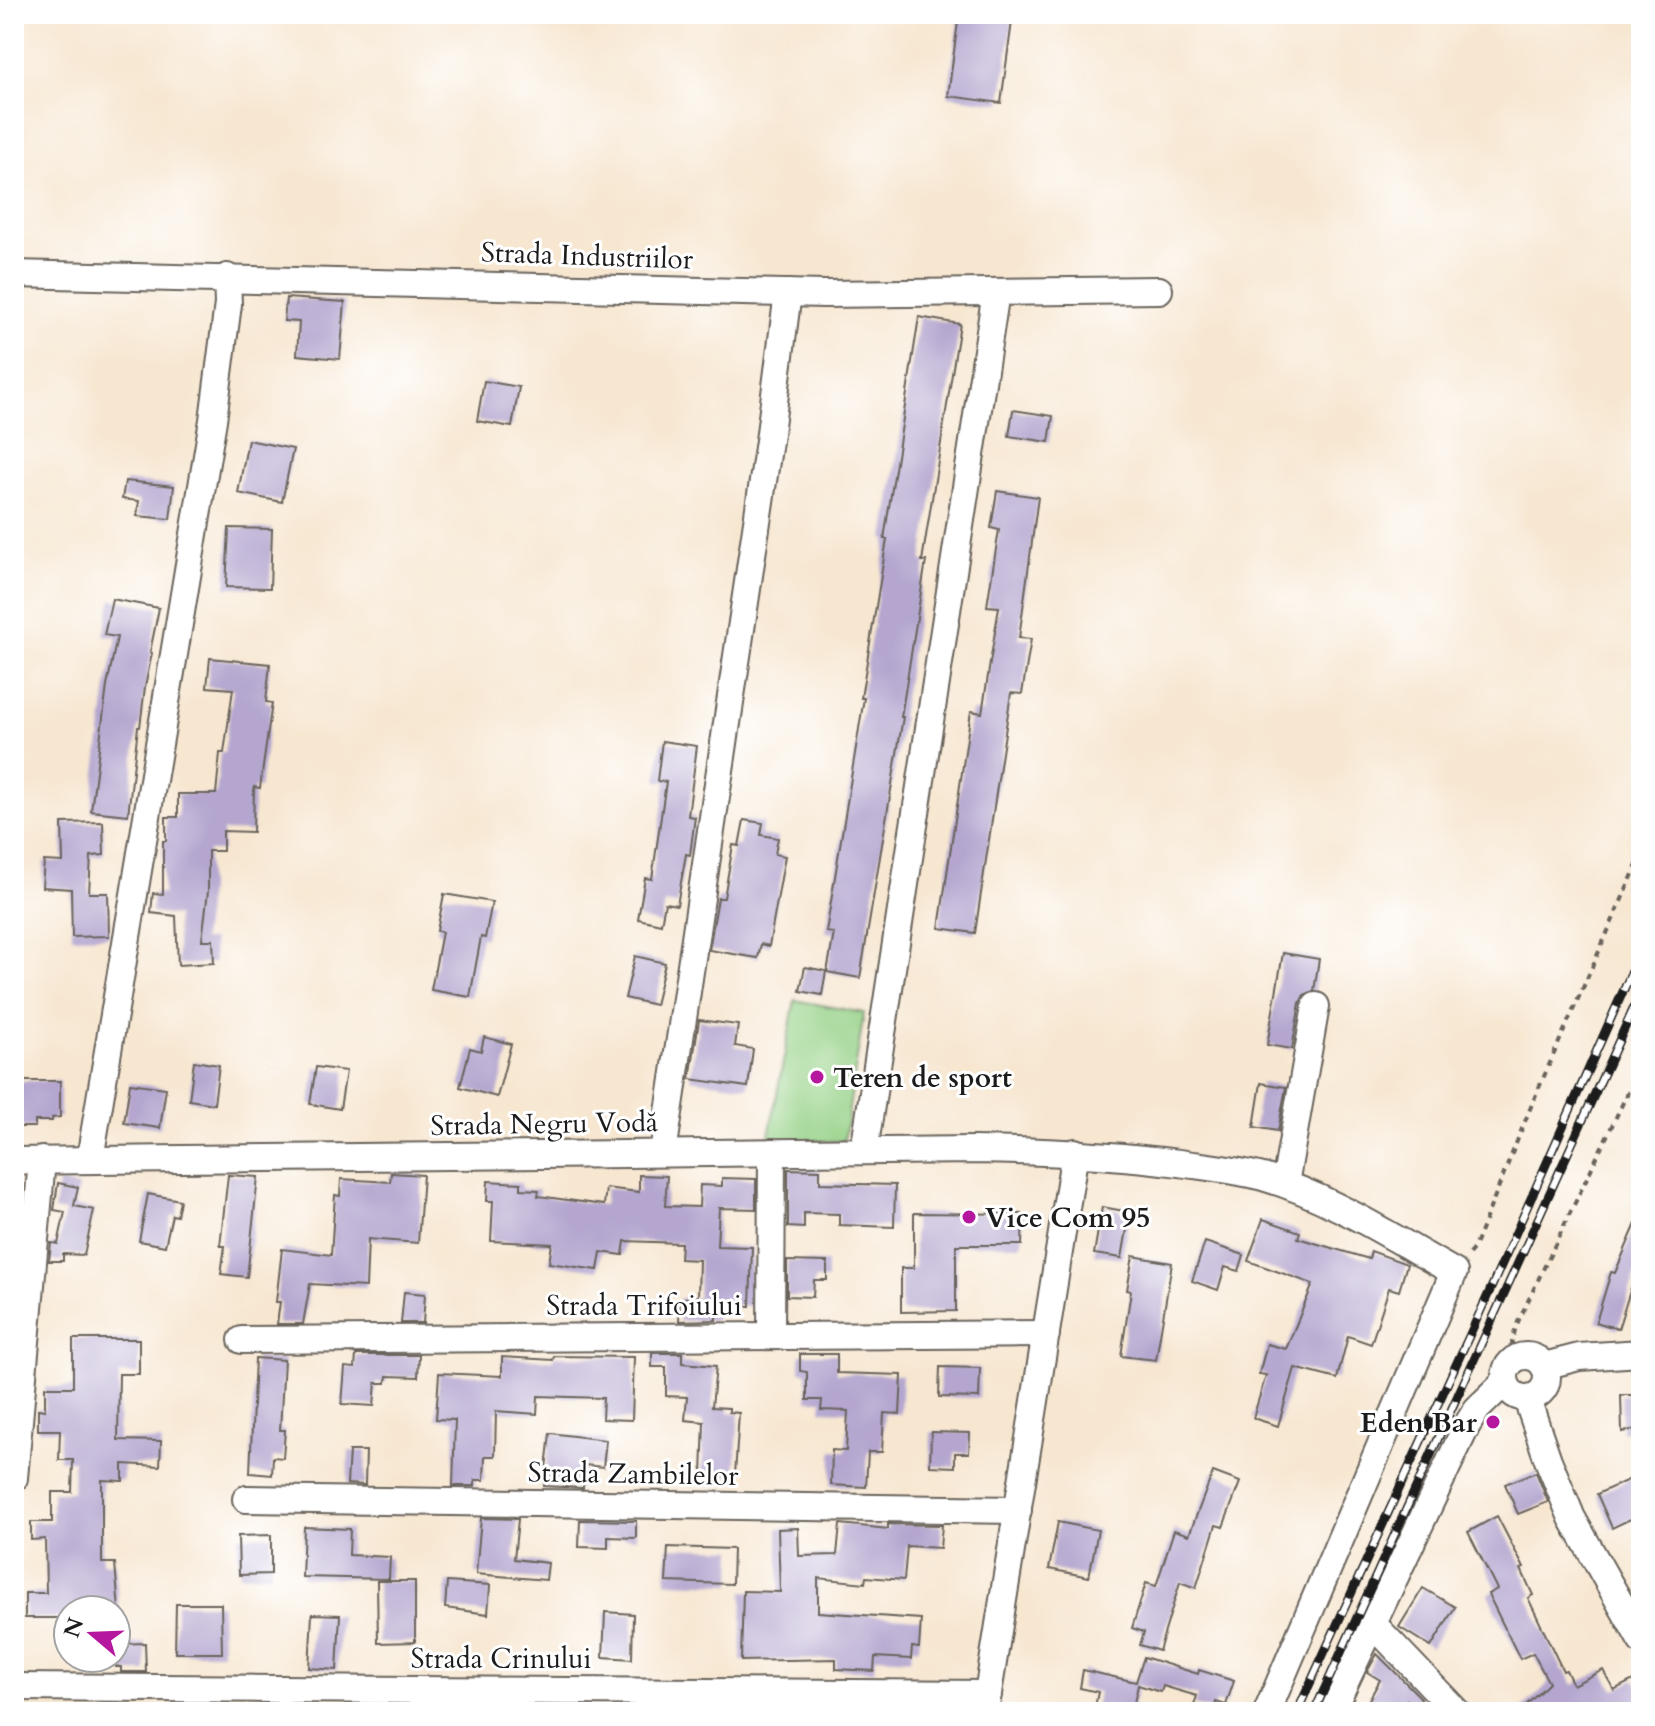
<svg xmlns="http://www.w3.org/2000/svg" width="1655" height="1726" viewBox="0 0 1655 1726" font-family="Cardo,serif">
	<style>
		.green { fill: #94d085; stroke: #587650; stroke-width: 2 }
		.building { fill: #b4a6cf }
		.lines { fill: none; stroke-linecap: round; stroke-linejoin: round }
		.minor-casing { stroke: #69635b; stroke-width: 30 }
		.path { stroke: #69635b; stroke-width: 4; stroke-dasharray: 6 6; stroke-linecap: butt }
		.minor { stroke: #fff; stroke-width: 26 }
		.rail-casing { stroke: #1c1c1c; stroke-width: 9 }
		.rail { stroke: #fff; stroke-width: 6; stroke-dasharray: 18; stroke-linecap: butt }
		.poi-dot { fill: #b5179e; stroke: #fff; stroke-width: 3 }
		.labels { text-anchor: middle; stroke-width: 6; stroke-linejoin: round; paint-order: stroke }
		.street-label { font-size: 28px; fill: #1c1c1c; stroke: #fff }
		.poi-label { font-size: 28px; font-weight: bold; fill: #1c1c1c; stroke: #fff; text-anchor: start }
	</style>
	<rect width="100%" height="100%" fill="#fff"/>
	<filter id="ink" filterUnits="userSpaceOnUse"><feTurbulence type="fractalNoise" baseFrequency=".0125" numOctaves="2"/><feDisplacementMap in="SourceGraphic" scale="16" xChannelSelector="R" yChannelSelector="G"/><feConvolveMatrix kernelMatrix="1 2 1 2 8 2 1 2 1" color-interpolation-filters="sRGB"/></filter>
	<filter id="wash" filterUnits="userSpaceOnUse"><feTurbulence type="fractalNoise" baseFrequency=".006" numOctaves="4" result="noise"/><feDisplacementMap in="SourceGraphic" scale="32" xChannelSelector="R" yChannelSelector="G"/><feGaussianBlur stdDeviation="1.8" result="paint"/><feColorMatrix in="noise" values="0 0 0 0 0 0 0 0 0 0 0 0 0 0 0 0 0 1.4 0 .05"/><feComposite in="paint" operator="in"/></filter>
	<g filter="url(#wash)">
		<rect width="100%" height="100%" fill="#f7e7d1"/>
		<polygon class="green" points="795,1000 864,1013 844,1141 768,1141"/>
		<g id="blocks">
			<g class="building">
				<polygon points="959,14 1013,14 1001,103 948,96"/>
				<polygon points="286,298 345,302 340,359 297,355 299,322 284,321"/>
				<polygon points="919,317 960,324 922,561 926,561 901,717 903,717 860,978 827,972 834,933 826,932 864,698 861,698 887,539 884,539"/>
				<polygon points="484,381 519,387 512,427 477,421"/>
				<polygon points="1013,410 1053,416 1049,442 1009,436"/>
				<polygon points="248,440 293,449 282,502 238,493"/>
				<polygon points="125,481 174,486 170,519 137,516 139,501 122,499"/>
				<polygon points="997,491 1038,497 1019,638 1031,639 1022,694 1011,693 975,933 939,928 971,711 982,713 999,607 987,606 999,530 991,528"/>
				<polygon points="229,528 272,529 270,588 226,587"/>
				<polygon points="112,599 159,608 150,652 152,653 145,687 140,727 138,727 128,815 91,811 107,686 117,637 104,635"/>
				<polygon points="210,658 270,664 266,702 272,703 260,788 254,787 253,832 223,831 223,851 208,851 208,891 202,940 213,940 214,963 178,965 176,916 151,913 153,893 163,894 163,841 166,841 166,817 178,817 178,794 216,794 220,753 224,753 233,689 207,687"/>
				<polygon points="662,741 697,746 688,816 695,817 690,855 686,854 677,905 665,903 661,924 638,919 645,878 652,879 666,782 657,781"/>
				<polygon points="744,820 763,823 761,835 778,838 775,854 785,856 769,946 761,944 758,958 709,950 718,898 724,898 733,845 739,846"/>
				<polygon points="103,822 104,855 91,856 89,893 108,893 109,936 72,937 71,889 42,887 44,861 63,862 62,823"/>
				<polygon points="444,894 492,902 485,938 481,937 470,997 431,990 442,932 437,931"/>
				<polygon points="1283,953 1319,959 1314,991 1304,995 1300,1003 1292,1049 1267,1045"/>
				<polygon points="635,956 665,963 655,1005 625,998"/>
				<polygon points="805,967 826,971 822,995 800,991"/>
				<polygon points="699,1020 738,1025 735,1046 753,1049 748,1087 690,1079"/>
				<polygon points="484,1037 511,1044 497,1097 460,1087 470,1048 481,1051"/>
				<polygon points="194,1061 219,1065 214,1104 189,1100"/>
				<polygon points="316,1067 346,1071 340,1109 310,1104"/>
				<polygon points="14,1081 60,1081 60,1117 52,1118 52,1121 35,1121 35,1127 14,1127"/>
				<polygon points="130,1083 166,1088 160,1128 124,1123"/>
				<polygon points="1261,1083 1286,1087 1278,1131 1254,1127"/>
				<polygon points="788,1169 820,1170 820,1183 895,1185 894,1227 839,1225 839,1214 804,1213 804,1228 788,1227"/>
				<polygon points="391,1173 423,1175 418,1243 368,1239 366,1287 310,1284 303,1324 277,1324 280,1302 276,1302 282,1249 331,1255 335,1195 340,1196 341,1179 390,1182"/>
				<polygon points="228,1175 258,1177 247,1277 221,1274 225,1246 220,1246"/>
				<polygon points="639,1175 667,1176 665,1206 699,1207 700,1185 722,1186 722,1178 756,1179 756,1209 719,1208 717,1246 752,1247 750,1306 716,1306 716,1320 679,1321 680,1298 698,1298 699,1260 680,1259 681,1243 625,1241 623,1255 601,1252 598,1270 549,1263 552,1244 491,1241 493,1201 487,1201 488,1181 521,1183 521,1189 539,1190 538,1196 604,1205 606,1188 639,1192"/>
				<polygon points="58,1183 78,1187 74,1206 94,1210 84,1255 63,1254 63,1261 49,1261 51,1243 58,1244 65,1212 54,1210"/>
				<polygon points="148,1194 180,1200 177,1216 172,1215 165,1246 139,1241"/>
				<polygon points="1102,1207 1130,1212 1122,1258 1094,1254"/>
				<polygon points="1641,1212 1641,1274 1636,1272 1618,1329 1596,1322 1611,1272 1615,1273"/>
				<polygon points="914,1213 1023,1214 1022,1245 956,1245 956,1311 901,1312 901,1268 914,1268"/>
				<polygon points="1263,1219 1300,1232 1298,1238 1369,1259 1371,1251 1407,1264 1399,1291 1389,1288 1371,1344 1348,1336 1337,1379 1295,1368 1278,1426 1253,1418 1266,1375 1259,1374 1267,1344 1286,1349 1313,1284 1248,1261"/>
				<polygon points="1205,1242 1244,1255 1239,1271 1225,1267 1218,1290 1192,1281"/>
				<polygon points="1133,1256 1172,1263 1156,1360 1121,1356 1131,1291 1127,1290"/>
				<polygon points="787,1261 827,1262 827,1280 814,1280 813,1297 787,1296"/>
				<polygon points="404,1292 425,1294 423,1323 401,1323"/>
				<polygon points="73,1339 139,1339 139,1374 119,1374 118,1440 161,1441 160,1466 123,1464 123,1481 102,1480 102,1563 115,1563 119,1610 68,1610 68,1618 25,1618 25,1593 46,1593 45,1539 31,1540 31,1522 52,1522 52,1492 72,1492 73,1460 59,1460 60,1430 38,1430 38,1409 45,1410 45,1387 73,1387"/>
				<polygon points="652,1353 682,1353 682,1363 716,1366 712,1407 729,1408 729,1412 739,1413 735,1475 702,1474 704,1422 685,1420 687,1397 666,1396 666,1367 652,1367"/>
				<polygon points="800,1354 837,1354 837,1373 902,1375 900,1414 884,1413 882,1452 868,1452 866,1487 831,1485 832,1450 846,1451 848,1411 821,1410 822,1400 807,1400 807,1372 800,1371"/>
				<polygon points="356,1355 419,1355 418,1377 387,1376 386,1383 376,1383 374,1406 342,1404 345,1367 355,1368"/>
				<polygon points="554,1356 634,1357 632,1420 602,1419 603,1398 538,1396 537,1414 496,1411 495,1456 485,1456 484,1480 475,1480 475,1486 453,1486 455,1420 436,1419 439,1373 502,1376 502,1357 553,1360"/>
				<polygon points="255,1358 284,1360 280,1430 285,1430 283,1458 273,1457 272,1475 250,1473"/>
				<polygon points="940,1367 980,1368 979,1398 939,1397"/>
				<polygon points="1621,1395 1641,1395 1641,1428 1622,1432"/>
				<polygon points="931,1432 970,1433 969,1453 955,1453 955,1467 930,1466"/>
				<polygon points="550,1433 606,1440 603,1467 585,1465 583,1488 544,1486"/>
				<polygon points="349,1451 366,1451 365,1485 347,1484"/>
				<polygon points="1213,1472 1240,1482 1223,1527 1216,1525 1196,1588 1180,1582 1159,1651 1140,1645 1144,1632 1132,1628 1146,1583 1156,1586 1174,1530 1189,1535"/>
				<polygon points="1536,1472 1548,1502 1518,1514 1505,1484"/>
				<polygon points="1641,1474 1641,1514 1612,1528 1597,1494"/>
				<polygon points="1497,1516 1524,1568 1521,1569 1533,1595 1528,1598 1563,1671 1566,1670 1573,1685 1603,1670 1614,1690 1635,1679 1641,1690 1641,1701 1621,1712 1519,1712 1549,1683 1533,1653 1520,1659 1488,1594 1497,1589 1468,1532"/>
				<polygon points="481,1518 518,1519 514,1559 548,1563 546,1580 476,1574"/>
				<polygon points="580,1520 636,1521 636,1538 608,1537 608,1548 579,1547"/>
				<polygon points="1058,1522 1098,1530 1089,1577 1049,1569"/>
				<polygon points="840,1524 888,1529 888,1524 942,1525 940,1548 907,1546 904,1580 866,1577 865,1583 818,1578 818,1612 921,1619 919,1648 912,1647 911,1659 875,1657 874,1671 836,1669 836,1659 741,1661 743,1591 780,1592 778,1529 798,1528 799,1556 837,1555"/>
				<polygon points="304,1527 350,1529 349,1555 390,1557 389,1579 302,1577"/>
				<polygon points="271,1535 271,1574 239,1575 238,1536"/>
				<polygon points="668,1547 733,1549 732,1584 666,1582"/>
				<polygon points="377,1581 415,1581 415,1642 378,1643"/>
				<polygon points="447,1582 490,1585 488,1614 445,1608"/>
				<polygon points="1423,1588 1455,1607 1431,1647 1399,1627"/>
				<polygon points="176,1604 221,1604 222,1653 175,1653"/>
				<polygon points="605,1612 633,1614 632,1659 603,1657"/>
				<polygon points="312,1614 340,1615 337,1670 309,1668"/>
				<polygon points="145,1643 146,1672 121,1672 121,1667 116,1667 116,1644"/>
				<polygon points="1377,1654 1421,1698 1417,1706 1407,1700 1400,1712 1362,1712 1380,1680 1367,1672"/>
				<polygon points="1144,1657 1198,1674 1199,1670 1234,1681 1226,1705 1216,1702 1214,1711 1194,1705 1197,1696 1163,1686 1161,1692 1138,1685 1132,1712 1094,1712 1098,1692 1080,1688 1083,1670 1136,1682"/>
			</g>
		</g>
	</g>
	<g filter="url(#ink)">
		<use href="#blocks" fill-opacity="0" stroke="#69635b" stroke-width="2"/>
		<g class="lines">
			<g class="minor-casing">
				<g id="minor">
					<polyline points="14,274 825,294 1159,290"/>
					<polyline points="864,1151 996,292"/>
					<polyline points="663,1153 769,441 788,293"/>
					<polyline points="90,1159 213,420 228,304 227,277"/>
					<path d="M14 1161 973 1150C1042 1151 1110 1154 1179 1163 1207 1167 1236 1170 1263 1177 1331 1197 1393 1238 1454 1272L1267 1712"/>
					<polyline points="1285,1184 1316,1006"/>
					<polyline points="771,1336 772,1152"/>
					<polyline points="242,1340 1046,1334"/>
					<circle cx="1526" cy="1377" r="21"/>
					<polyline points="1544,1366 1579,1357 1641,1353"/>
					<polyline points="1527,1399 1548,1460 1572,1518 1641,1640"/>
					<polyline points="14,1478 42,1160"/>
					<polyline points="246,1499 1018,1510"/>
					<polyline points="1374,1625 1457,1712"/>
					<polyline points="14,1687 988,1694"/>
					<polyline points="985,1712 1075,1152"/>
					<polyline points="1331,1712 1467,1425 1477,1409 1505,1382"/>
				</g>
			</g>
			<g class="path">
				<polyline points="1469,1254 1474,1248 1534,1099 1641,856"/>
				<polyline points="1514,1359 1512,1342 1516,1326 1641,1065"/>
			</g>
			<use href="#minor" class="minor"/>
			<g class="rail-casing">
				<g id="rail">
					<polyline points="1297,1712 1492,1286 1641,951"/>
					<polyline points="1314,1712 1641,992"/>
				</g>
			</g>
			<use href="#rail" class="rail"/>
		</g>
	</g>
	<g class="poi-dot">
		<circle cx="817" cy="1077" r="8"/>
		<circle cx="969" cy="1217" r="8"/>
		<circle cx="1493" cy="1422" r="8"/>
	</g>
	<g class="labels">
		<g class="street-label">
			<text transform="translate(587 255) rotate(2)" y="10">Strada Industriilor</text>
			<text transform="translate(544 1123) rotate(-1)" y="10">Strada Negru Vodă</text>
			<text x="644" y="1315">Strada Trifoiului</text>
			<text transform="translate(633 1473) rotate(1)" y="10">Strada Zambilelor</text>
			<text x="501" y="1668">Strada Crinului</text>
		</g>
		<g class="poi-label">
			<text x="833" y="1087">Teren de sport</text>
			<text x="985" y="1227">Vice Com 95</text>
			<text x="1477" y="1432" text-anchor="end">Eden Bar</text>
		</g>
	</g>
	<rect width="1655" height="1726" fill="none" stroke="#fff" stroke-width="48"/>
	<g transform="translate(92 1634) rotate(289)"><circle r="38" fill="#ffffff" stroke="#a4a4a4" stroke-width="2"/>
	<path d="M0-6L14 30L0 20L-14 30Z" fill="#b5179e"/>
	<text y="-12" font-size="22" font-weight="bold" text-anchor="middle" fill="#1c1c1c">N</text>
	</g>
</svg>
